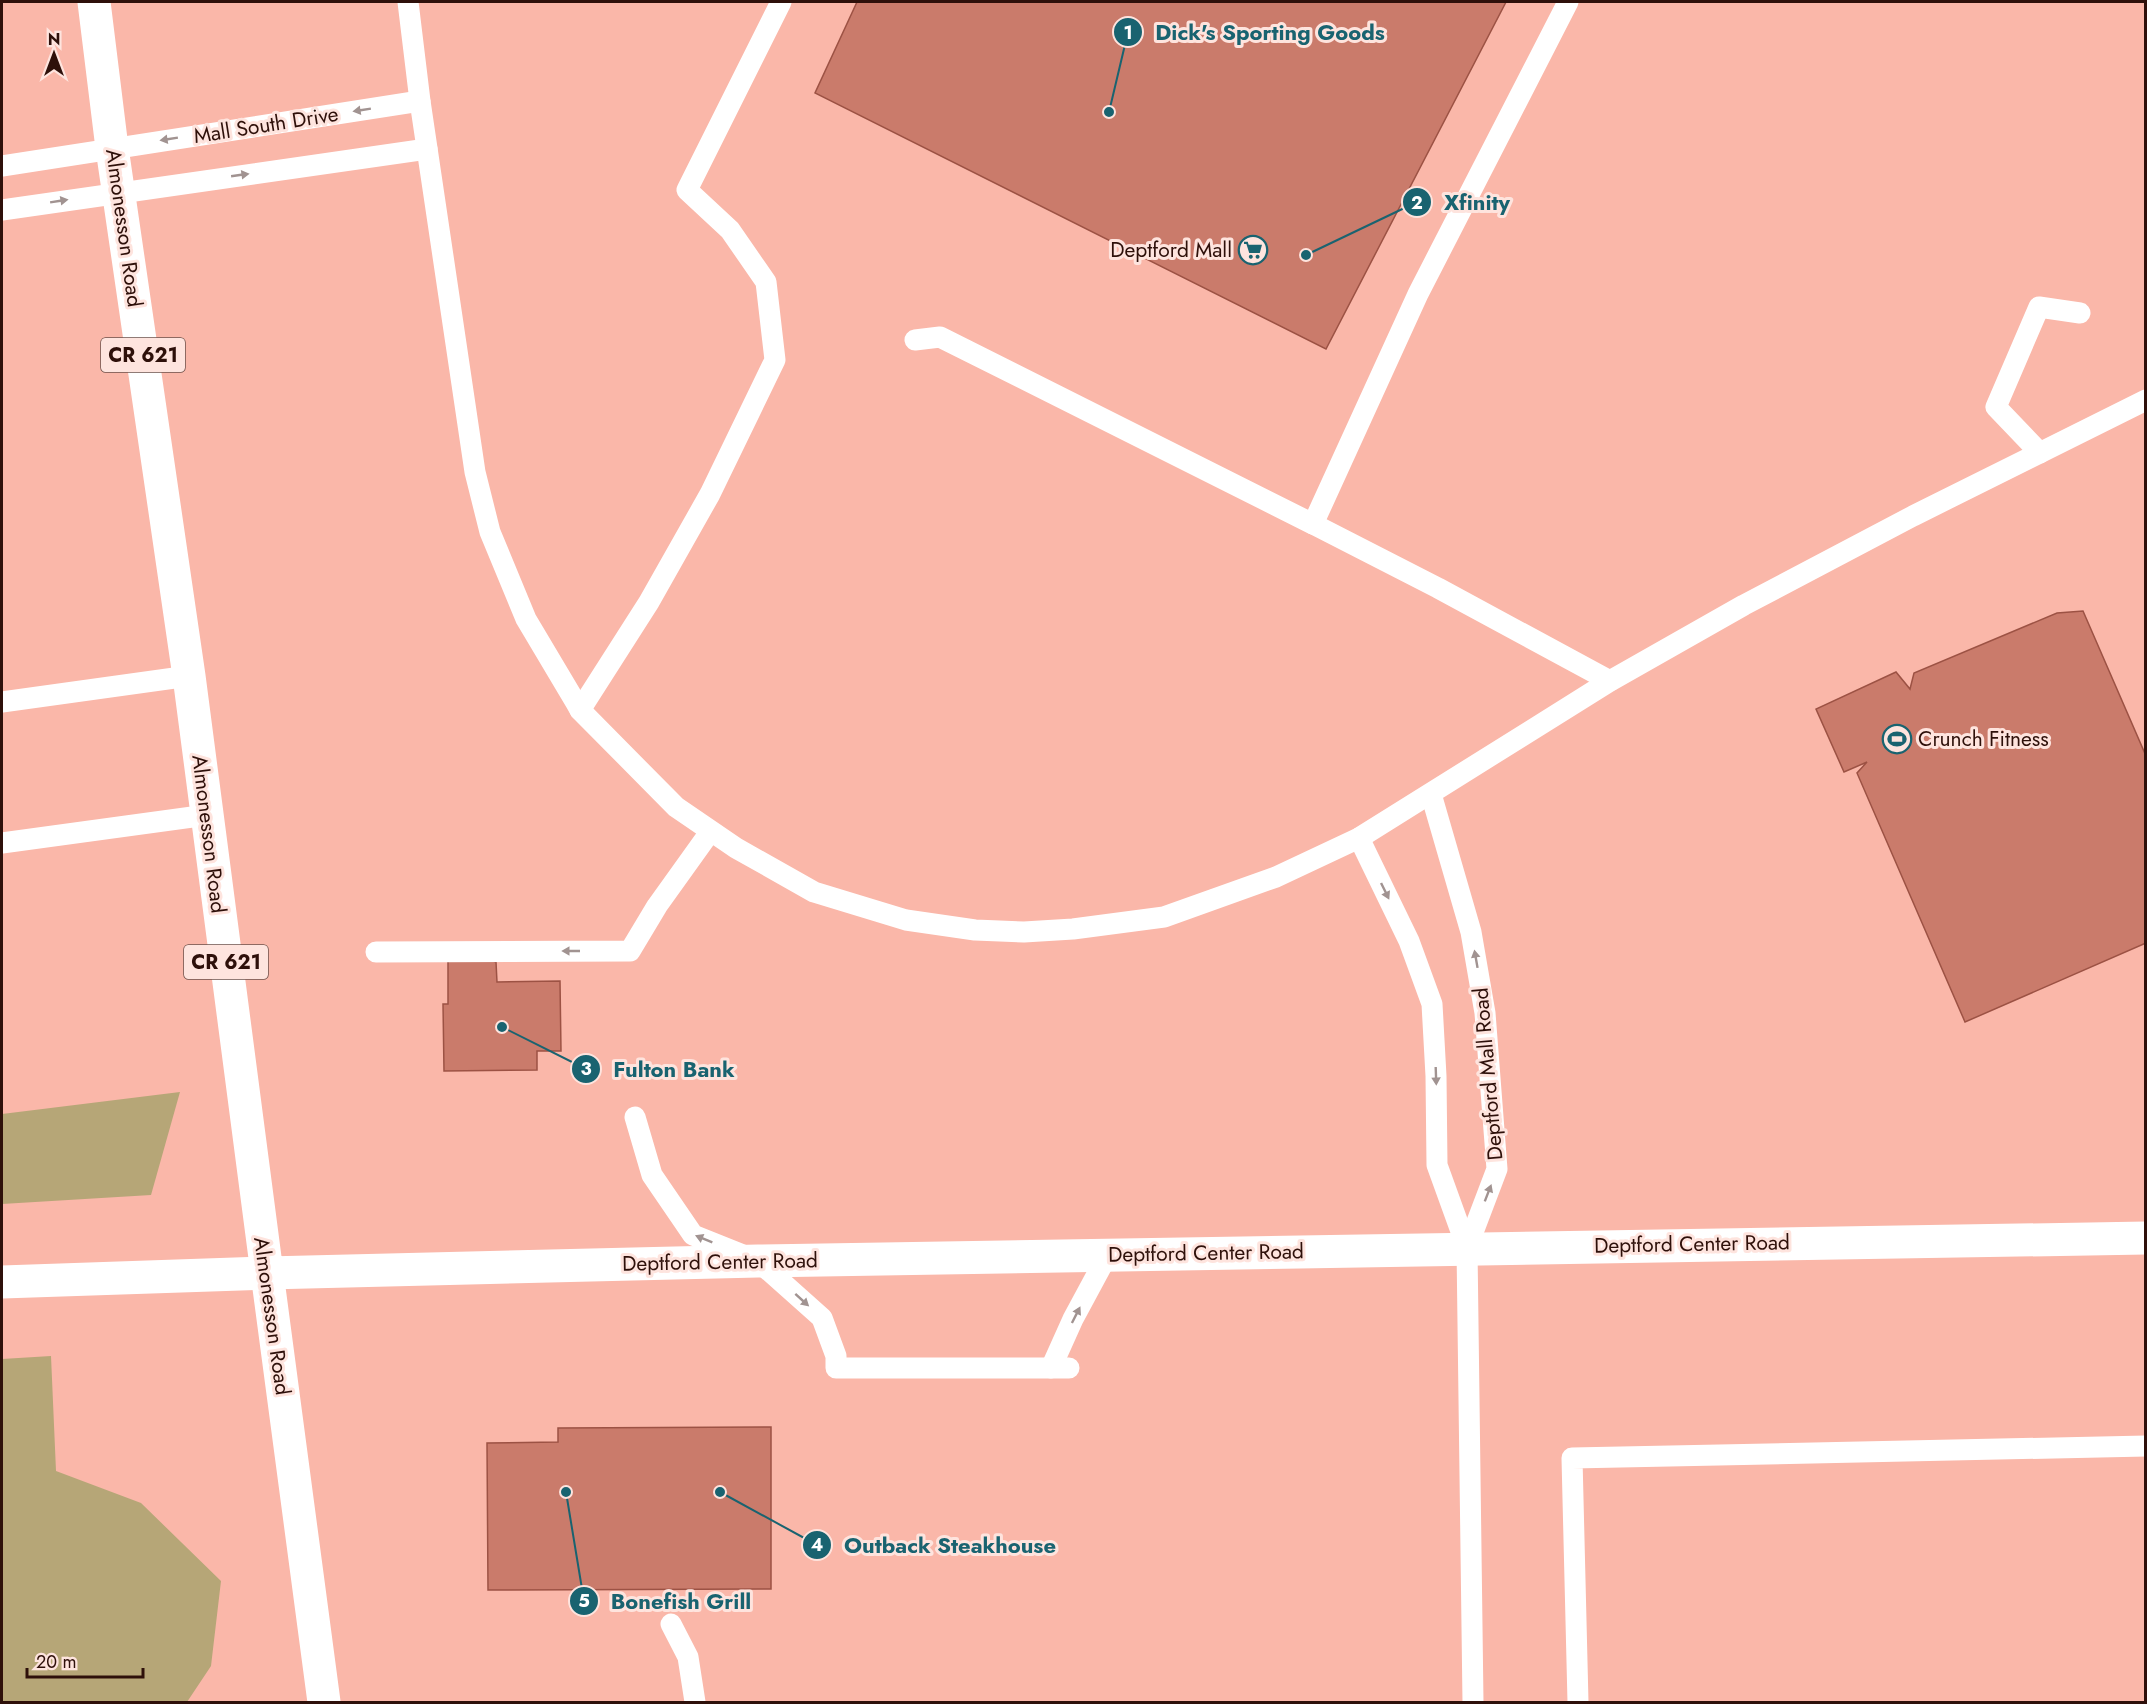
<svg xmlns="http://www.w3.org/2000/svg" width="2147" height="1704" viewBox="0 0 2147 1704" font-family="Jost,sans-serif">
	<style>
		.green { fill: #b6a677 }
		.building { fill: #ca7b6b; stroke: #9c5244; stroke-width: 1.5 }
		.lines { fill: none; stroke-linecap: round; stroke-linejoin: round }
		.service { stroke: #fff; stroke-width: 21 }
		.tertiary { stroke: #fff; stroke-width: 33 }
		.primary { stroke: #fff; stroke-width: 33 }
		.motorway { stroke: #fff; stroke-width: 33 }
		.oneway { fill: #a19391 }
		.labels { text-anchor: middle; stroke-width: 6; stroke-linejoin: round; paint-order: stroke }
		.shield { fill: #fee4de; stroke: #6c504a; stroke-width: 1.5 }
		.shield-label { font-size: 20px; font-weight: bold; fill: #2e100a }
		.street-label { font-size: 21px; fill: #2e100a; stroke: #fee4de }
		.poi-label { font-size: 21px; fill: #2e100a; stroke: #fee4de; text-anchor: end }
		.leader { fill: none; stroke: #196370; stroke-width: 2 }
		.callout-dot { fill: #196370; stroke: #fee4de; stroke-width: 2 }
		.mark-label { font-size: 18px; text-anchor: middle; font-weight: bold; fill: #fff }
		.callout-label { font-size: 22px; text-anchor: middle; font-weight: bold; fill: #196370; stroke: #fee4de; stroke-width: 6; stroke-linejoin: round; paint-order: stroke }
	</style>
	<rect width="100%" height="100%" fill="#fab7a9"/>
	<g class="green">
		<polygon points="180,1092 151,1195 2,1204 2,1114"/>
		<polygon points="51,1356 56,1471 141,1503 221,1581 211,1666 187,1702 2,1702 2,1359"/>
	</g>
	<g class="building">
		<polygon points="857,2 1506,2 1326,349 815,93"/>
		<polygon points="2083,611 2146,756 2146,943 1965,1022 1857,773 1867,762 1844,772 1816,709 1896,672 1910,689 1914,673 2057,613"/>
		<polygon points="448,946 496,962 497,982 560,981 561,1051 537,1051 537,1070 444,1071 443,1004 448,1004"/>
		<polygon points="771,1427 771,1589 488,1590 487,1443 558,1442 558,1428"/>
	</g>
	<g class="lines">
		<g class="service">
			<polyline points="408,2 420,101 475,472 490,532 526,619 576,703 580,710 676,807 736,848 814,892 906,920 975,930 1024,932 1073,929 1164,917 1276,877 1359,838 1610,681 1744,605 1913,516 2146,400"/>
			<polyline points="2,166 420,101"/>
			<polyline points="2,210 427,149"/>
			<polyline points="915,340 940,337 1313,524 1418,294 1568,2"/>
			<polyline points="2040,453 1996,407 2039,307 2080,313"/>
			<polyline points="1313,524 1438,588 1610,681"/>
			<polyline points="2,702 189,676"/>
			<polyline points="580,710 649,602 710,494 775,360 766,282 730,230 687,190 781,2"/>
			<polyline points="1431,794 1471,932 1485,1013 1497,1169 1467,1248"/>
			<polyline points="1359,838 1409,941 1432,1004 1436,1076 1437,1165 1467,1248 1473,1702"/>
			<polyline points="2,843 207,815"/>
			<polyline points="376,952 630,951 657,906 710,832"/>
			<polyline points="635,1117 652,1175 693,1235 758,1261 822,1318 836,1356 836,1368 1069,1368"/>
			<polyline points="1051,1368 1073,1319 1108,1254"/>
			<polyline points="671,1624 688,1657 695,1702"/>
			<polyline points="1578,1702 1572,1458 2146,1446"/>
		</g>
		<polyline class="tertiary" points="267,1273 324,1702"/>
		<polyline class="primary" points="94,2 112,148 189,676 267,1273 758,1261 2146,1238"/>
		<polyline class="motorway" points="2,1282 267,1273"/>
	</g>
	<defs><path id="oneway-solid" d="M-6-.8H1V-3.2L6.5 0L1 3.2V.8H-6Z" transform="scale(1.5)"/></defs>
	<g class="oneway">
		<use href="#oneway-solid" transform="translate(362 110) rotate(171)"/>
		<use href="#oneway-solid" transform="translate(169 139) rotate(171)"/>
		<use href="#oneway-solid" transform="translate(240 175) rotate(-8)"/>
		<use href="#oneway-solid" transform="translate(59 201) rotate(-9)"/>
		<use href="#oneway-solid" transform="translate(1385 891) rotate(64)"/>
		<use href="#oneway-solid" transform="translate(571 951) rotate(180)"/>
		<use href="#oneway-solid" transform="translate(1476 959) rotate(-100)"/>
		<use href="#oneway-solid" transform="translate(1436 1076) rotate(88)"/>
		<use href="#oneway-solid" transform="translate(1488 1193) rotate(-69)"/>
		<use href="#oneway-solid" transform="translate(704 1239) rotate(-158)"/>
		<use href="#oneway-solid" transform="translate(802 1300) rotate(42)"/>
		<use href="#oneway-solid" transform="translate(1076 1315) rotate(-63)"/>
	</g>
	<defs>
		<g id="supermarket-ring" transform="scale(1.5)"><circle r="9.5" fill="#fee4de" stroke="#196370" stroke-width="1.5"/><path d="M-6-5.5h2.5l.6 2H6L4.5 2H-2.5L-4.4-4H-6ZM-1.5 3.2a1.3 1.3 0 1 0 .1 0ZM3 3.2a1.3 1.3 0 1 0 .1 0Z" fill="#196370"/></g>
		<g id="stadium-ring" transform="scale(1.5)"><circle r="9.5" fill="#fee4de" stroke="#196370" stroke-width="1.5"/><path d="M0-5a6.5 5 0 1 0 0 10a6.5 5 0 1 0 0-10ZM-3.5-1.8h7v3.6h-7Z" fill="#196370"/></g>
	</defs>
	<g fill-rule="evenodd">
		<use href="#supermarket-ring" x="1253" y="250"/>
		<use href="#stadium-ring" x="1897" y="739"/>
	</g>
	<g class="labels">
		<g class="shield">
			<rect x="101" y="338" width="84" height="34" rx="4.5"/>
			<rect x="184" y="945" width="84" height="34" rx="4.5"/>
		</g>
		<g class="shield-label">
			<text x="143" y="362">CR 621</text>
			<text x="226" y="969">CR 621</text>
		</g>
		<g class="street-label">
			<text transform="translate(266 125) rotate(-9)" y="7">Mall South Drive</text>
			<text transform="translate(124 228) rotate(82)" y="7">Almonesson Road</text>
			<text transform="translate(209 834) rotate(83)" y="7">Almonesson Road</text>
			<text transform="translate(1488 1074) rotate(-95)" y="7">Deptford Mall Road</text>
			<text transform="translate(1692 1244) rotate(-1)" y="7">Deptford Center Road</text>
			<text transform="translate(1206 1253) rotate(-1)" y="7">Deptford Center Road</text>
			<text transform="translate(720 1262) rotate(-1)" y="7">Deptford Center Road</text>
			<text transform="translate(272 1316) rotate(82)" y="7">Almonesson Road</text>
		</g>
		<g class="poi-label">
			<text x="1232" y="257">Deptford Mall</text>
			<text x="1918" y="746" text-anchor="start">Crunch Fitness</text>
		</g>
	</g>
	<path class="leader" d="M1109 112L1128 32M1306 255L1417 202M502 1027L586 1069M720 1492L817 1545M566 1492L584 1601"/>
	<g class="callout-dot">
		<circle cx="1109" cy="112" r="6"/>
		<circle cx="1306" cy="255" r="6"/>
		<circle cx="502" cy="1027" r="6"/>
		<circle cx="720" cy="1492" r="6"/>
		<circle cx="566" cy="1492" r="6"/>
		<circle cx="1128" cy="32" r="15"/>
		<circle cx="1417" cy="202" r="15"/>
		<circle cx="586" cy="1069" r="15"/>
		<circle cx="817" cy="1545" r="15"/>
		<circle cx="584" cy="1601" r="15"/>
	</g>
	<g class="mark-label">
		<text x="1128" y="39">1</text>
		<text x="1417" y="209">2</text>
		<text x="586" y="1075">3</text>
		<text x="817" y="1551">4</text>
		<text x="584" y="1607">5</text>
	</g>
	<g class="callout-label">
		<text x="1270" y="40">Dick's Sporting Goods</text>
		<text x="1477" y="210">Xfinity</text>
		<text x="674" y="1077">Fulton Bank</text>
		<text x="950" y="1553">Outback Steakhouse</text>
		<text x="681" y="1609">Bonefish Grill</text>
	</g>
	<rect width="2147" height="1704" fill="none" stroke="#2e100a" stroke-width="6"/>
	<g transform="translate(54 54)" stroke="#fee4de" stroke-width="4.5" paint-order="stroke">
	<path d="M0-4.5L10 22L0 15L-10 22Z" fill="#2e100a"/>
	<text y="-9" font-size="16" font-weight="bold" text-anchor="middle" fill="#2e100a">N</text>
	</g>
	<path d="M27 1668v9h116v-9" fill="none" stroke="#2e100a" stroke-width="3"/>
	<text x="36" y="1668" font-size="18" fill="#2e100a" stroke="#fee4de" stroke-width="4.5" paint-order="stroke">20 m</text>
</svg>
